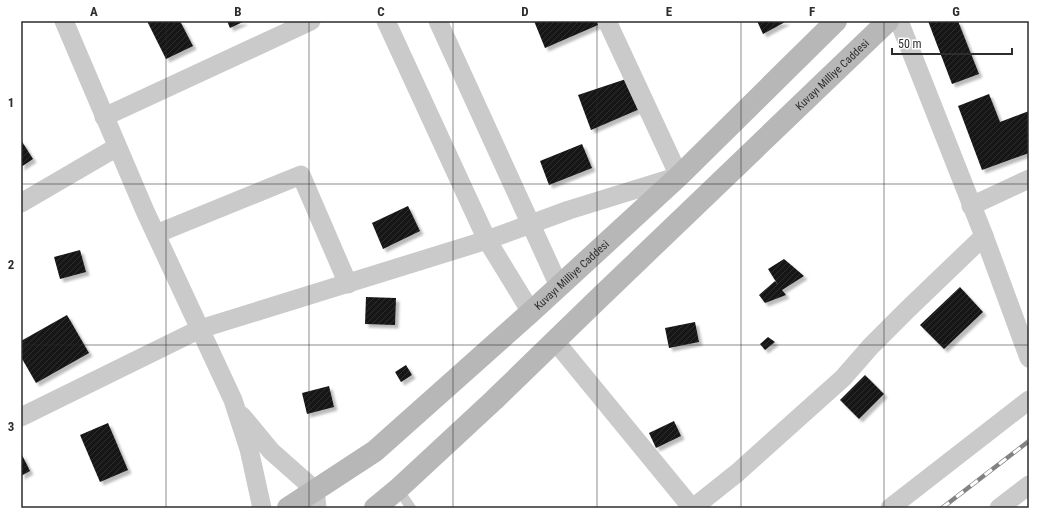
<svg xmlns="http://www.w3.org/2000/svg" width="1050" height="529" viewBox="0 0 1050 529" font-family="'Roboto Condensed',sans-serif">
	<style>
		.building { fill: url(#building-hatch); filter: url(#shadow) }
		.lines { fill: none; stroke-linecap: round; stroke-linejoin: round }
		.lane { stroke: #cacaca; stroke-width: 10 }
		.street { stroke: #cacaca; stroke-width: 19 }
		.secondary { stroke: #b7b7b7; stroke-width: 22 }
		.rail-casing { stroke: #828282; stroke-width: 4.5 }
		.rail { stroke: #fff; stroke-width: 3; stroke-dasharray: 9; stroke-linecap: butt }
		.grid { fill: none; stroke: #2d2d2d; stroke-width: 1; stroke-opacity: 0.55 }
		.labels { text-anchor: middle; stroke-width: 4; stroke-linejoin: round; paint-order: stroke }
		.street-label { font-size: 11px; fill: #2d2d2d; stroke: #fff }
		.neatline { fill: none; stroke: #2d2d2d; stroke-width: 1.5 }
		.grid-label { font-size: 13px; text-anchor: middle; font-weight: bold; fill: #2d2d2d }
	</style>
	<defs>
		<pattern id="building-hatch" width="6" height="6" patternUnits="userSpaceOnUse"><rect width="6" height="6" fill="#141414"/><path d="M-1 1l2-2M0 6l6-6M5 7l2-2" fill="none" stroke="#2e2e2e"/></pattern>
		<filter id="shadow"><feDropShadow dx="3.5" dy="3.5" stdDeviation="1" flood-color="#0004"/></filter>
	</defs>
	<rect width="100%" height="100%" fill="#fff"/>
	<g class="building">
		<polygon points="147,21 180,21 193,46 166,59"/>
		<polygon points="227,21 245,21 230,28"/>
		<polygon points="534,21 597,21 598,25 545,48"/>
		<polygon points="757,21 787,21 763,34"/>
		<polygon points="928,21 958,21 979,74 952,84"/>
		<polygon points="626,79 642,108 591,130 578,95"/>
		<polygon points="989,94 1000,122 1029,111 1029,153 982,170 958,106"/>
		<polygon points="21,140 33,159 21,167"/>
		<polygon points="582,144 592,168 549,185 540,161"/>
		<polygon points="408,206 420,231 383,249 372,223"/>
		<polygon points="80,250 86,272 60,279 54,257"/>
		<polygon points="784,259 804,276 782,290 786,295 765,303 759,295 775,281 778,285 768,269"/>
		<polygon points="960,287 983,312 944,349 920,325"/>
		<polygon points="366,297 396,298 395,325 365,324"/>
		<polygon points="67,315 89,353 36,383 21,357 21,341"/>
		<polygon points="695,322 699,342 669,348 665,328"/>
		<polygon points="768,337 775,342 765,350 760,344"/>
		<polygon points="406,365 412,375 401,382 395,372"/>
		<polygon points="865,375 884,394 859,419 840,400"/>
		<polygon points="329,386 334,407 307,414 302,393"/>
		<polygon points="674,421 681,436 656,448 649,433"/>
		<polygon points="108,423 128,470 100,482 80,435"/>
		<polygon points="21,453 30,471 21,476"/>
	</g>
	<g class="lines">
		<polyline class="lane" points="398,489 411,508"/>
		<g class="street">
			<polyline points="64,21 145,211 233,400 249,449 262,508"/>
			<polyline points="386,21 487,240 531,312"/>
			<polyline points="438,21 559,286"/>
			<polyline points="899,21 984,236 1029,358"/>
			<polyline points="104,117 311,21"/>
			<polyline points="21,203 117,147"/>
			<polyline points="971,206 1029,179"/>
			<polyline points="156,234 301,175 348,284"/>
			<polyline points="555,341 692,508"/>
			<polyline points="242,416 271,451 315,490 317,508"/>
			<polyline points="21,417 200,329 487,240 569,210 679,176 607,21"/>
			<polyline points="693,508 737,473 843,378 871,346 907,310 984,236"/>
			<polyline points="890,508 1029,400"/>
			<polyline points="999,508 1029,485"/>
		</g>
		<g class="secondary">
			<path id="s1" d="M288 508 375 451 531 312 679 176 836 21"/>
			<path id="s2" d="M375 508 398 489 494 400 595 302 888 21"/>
		</g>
		<g class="rail-casing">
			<polyline id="rail" points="942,508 1029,441"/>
		</g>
		<use href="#rail" class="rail"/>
	</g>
	<path class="grid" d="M166 21V508M309 21V508M453 21V508M597 21V508M741 21V508M884 21V508M21 184H1029M21 345H1029"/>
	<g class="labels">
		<g class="street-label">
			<text dy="4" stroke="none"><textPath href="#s2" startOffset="630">Kuvayı Milliye Caddesi</textPath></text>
			<text dy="4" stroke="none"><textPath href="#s1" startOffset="368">Kuvayı Milliye Caddesi</textPath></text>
		</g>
	</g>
	<rect width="1050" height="529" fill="none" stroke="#ffffff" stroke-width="44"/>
	<path d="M892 48v6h120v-6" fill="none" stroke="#2d2d2d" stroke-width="2"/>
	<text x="898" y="48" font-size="12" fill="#2d2d2d" stroke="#ffffff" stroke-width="3" paint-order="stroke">50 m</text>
	<rect x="22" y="22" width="1006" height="485" class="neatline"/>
	<g class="grid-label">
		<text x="94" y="16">A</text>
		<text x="238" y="16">B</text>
		<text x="381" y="16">C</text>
		<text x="525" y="16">D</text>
		<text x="669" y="16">E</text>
		<text x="812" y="16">F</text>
		<text x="956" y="16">G</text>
		<text x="11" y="107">1</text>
		<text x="11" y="269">2</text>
		<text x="11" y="431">3</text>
	</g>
</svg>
